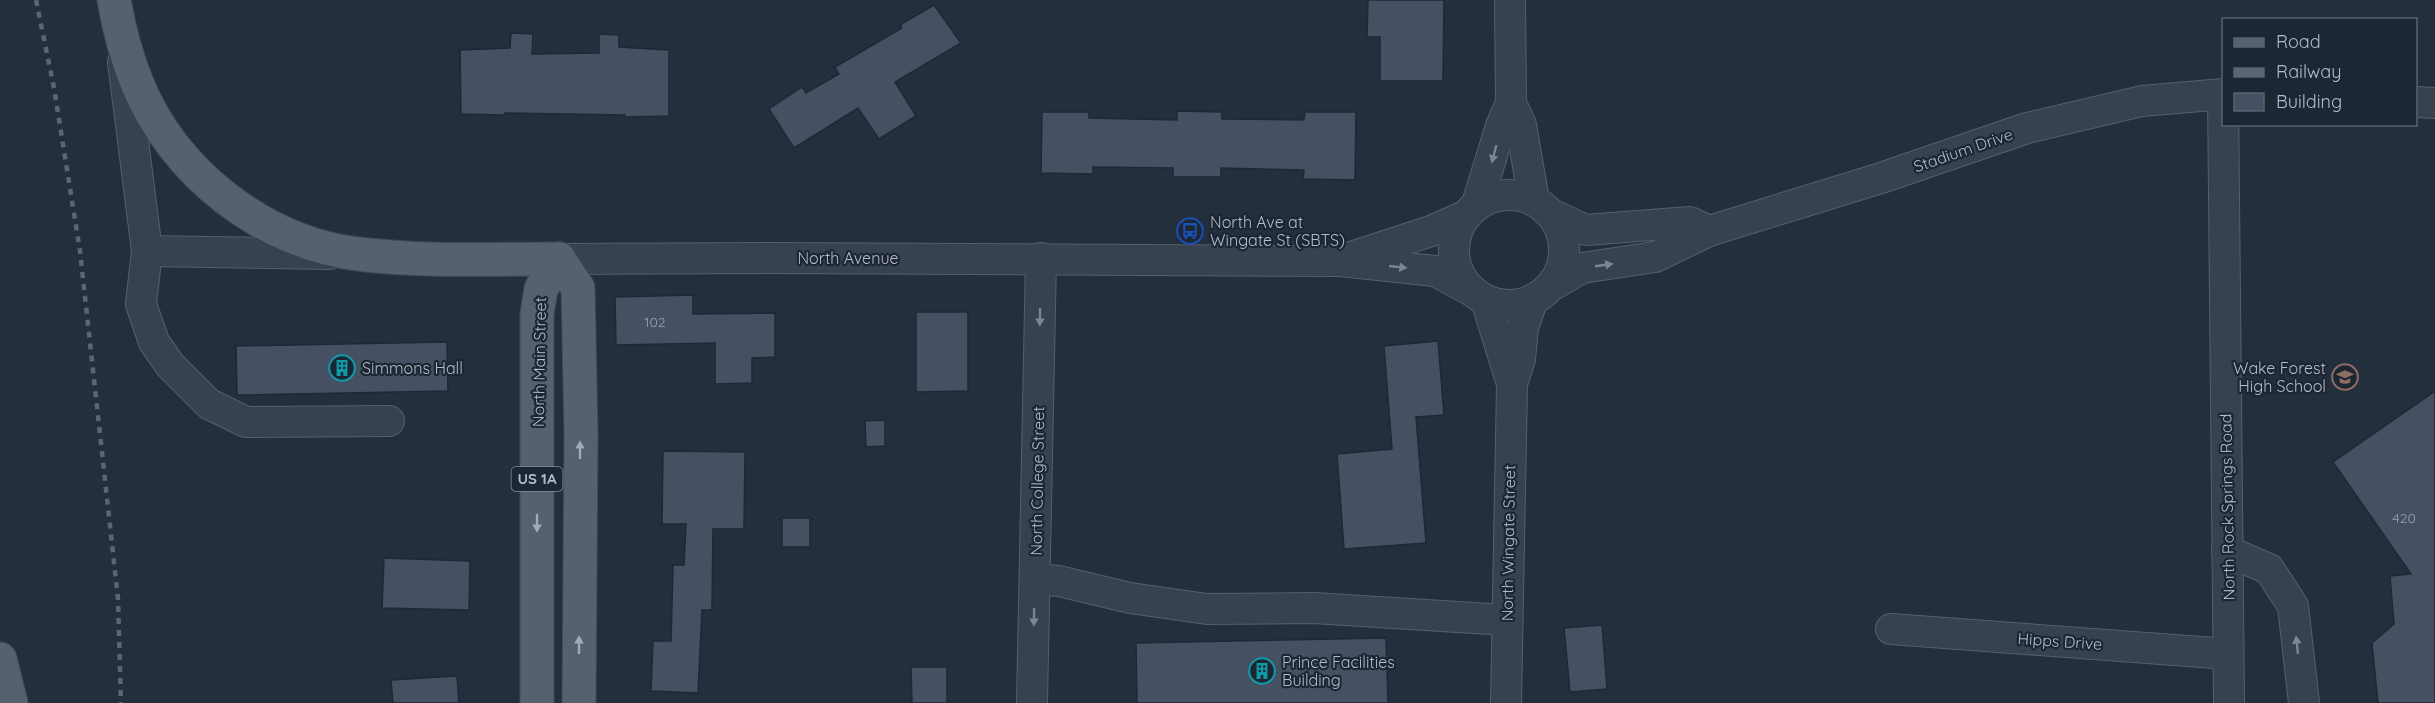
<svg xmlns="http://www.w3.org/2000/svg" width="2435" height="703" viewBox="0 0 2435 703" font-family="Quicksand,sans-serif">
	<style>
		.building { fill: #455162; stroke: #1f2835; stroke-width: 1.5 }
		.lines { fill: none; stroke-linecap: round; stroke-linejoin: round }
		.minor-casing { stroke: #565f6c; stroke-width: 32 }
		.major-casing { stroke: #414a57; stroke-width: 35 }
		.minor { stroke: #38414e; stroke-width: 30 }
		.major { stroke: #56606e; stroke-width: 33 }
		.rail { stroke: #5a6575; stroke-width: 4.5; stroke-dasharray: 6 6; stroke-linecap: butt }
		.oneway { fill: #7c8592 }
		.oneway2 { fill: #a1aab7 }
		.labels { text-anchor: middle; stroke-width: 4.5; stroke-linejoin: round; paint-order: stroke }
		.number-label { font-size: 14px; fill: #98a1af }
		.shield { fill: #1d2633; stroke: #878f9c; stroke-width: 1.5 }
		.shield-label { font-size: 15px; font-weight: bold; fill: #b4bcc9 }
		.street-label { font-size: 16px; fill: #b4bcc9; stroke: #1d2633 }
		.poi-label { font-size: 16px; fill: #b4bcc9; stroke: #1d2633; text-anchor: start }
	</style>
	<rect width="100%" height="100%" fill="#242f3e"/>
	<g class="building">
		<polygon points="1368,0 1444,0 1443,81 1380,81 1380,37 1367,37"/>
		<polygon points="934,5 961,43 895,82 916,116 879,139 858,108 794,148 769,109 802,87 806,93 839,74 835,67 902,28 900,25"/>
		<polygon points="511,33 533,34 532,54 599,53 599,34 619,35 619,47 669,50 669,116 625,117 625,115 505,113 504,115 461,114 460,50 510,48"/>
		<polygon points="1177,111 1222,112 1222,119 1304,120 1305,112 1356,112 1355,180 1303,179 1304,170 1221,168 1221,177 1173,177 1173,168 1093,167 1093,174 1041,173 1042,112 1089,112 1089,118 1177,120"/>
		<polygon points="693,295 693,314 775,313 775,357 752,358 752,383 715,384 715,343 616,345 615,297"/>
		<polygon points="916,312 968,312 968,391 916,392"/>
		<polygon points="1438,341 1444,415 1416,417 1426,543 1344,549 1337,454 1392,449 1384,346"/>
		<polygon points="447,342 448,391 237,395 236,346"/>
		<polygon points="2435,391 2435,703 2378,703 2372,643 2394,624 2390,576 2411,574 2333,462"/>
		<polygon points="885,420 885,446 866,447 865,421"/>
		<polygon points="663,451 745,452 744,529 713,529 712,610 702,610 698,693 651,691 653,641 671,641 673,565 684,565 686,524 662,524"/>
		<rect x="782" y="518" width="28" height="29"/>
		<polygon points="384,558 470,561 469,610 382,608"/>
		<polygon points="1602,625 1607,689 1570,692 1564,628"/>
		<polygon points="1386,638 1388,703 1137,703 1136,643"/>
		<polygon points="911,667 947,667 947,703 912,703"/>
		<polygon points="457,676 459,703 393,703 391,680"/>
	</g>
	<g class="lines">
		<g class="minor-casing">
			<g id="minor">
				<polyline points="1510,0 1511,103 1521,125 1534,201"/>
				<polyline points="123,62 147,251 329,254"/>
				<polyline points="2223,94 2229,703"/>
				<polyline points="2416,102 2435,103"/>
				<circle cx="1509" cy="250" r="55"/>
				<polyline points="1477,204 1501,126 1511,103"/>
				<polyline points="1553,215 1586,230 1690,222 1709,231"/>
				<polyline points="147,251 141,304 154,342 170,365 209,404 246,422 389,421"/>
				<polyline points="1348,258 1431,231 1465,216"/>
				<polyline points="559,259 774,258 1340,261 1435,271 1472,291"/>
				<polyline points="1551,286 1582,268 1655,257 1709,231 1881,178 2027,128 2142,101 2224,94"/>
				<polyline points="1486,300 1512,384"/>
				<polyline points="2227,551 2269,569 2293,606 2304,703"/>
				<polyline points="1035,579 1059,581 1130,598 1207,609 1313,608 1506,620"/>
				<polyline points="1891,629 2228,654"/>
				<polyline points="1032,703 1041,258"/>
				<polyline points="1506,703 1512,384 1520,359 1523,327 1533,299"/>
			</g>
		</g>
		<g class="major-casing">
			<g id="major">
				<path d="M114 0C119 29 126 56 137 83 173 172 263 243 358 254 422 262 494 259 559 259"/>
				<polyline points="559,259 578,288 581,434 579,703"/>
				<polyline points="0,659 11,703"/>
				<polyline points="537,703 537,314 541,289 559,259"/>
			</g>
		</g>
		<use href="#minor" class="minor"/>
		<use href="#major" class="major"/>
		<polyline class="rail" points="36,0 54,88 80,251 118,599 121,703"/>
	</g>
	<defs><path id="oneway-solid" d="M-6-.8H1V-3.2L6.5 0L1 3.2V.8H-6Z" transform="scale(1.5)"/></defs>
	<g class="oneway">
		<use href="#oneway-solid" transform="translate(1494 154) rotate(105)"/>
		<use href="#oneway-solid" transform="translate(1604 265) rotate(-8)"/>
		<use href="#oneway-solid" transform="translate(1398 267) rotate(6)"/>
		<use href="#oneway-solid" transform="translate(1040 317) rotate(91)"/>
		<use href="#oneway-solid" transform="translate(1034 617) rotate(91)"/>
		<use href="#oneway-solid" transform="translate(2297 645) rotate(-96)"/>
	</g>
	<g class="oneway2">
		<use href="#oneway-solid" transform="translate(580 450) rotate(-90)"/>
		<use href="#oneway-solid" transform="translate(537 523) rotate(90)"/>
		<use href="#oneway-solid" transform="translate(579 645) rotate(-90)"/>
	</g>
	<defs>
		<g id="bus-ring" transform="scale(1.35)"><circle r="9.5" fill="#1d2633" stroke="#1a4fb4" stroke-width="1.5"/><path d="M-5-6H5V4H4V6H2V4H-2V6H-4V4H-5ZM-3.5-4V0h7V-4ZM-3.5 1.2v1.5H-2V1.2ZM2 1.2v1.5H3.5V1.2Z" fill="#1a4fb4"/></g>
		<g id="building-ring" transform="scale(1.35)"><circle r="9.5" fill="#1d2633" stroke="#0f9aa8" stroke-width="1.5"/><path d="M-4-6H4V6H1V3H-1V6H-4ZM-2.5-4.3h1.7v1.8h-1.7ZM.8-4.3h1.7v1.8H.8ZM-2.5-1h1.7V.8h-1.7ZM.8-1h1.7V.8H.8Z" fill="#0f9aa8"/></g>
		<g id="school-ring" transform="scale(1.35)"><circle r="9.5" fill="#1d2633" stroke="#8d6e63" stroke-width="1.5"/><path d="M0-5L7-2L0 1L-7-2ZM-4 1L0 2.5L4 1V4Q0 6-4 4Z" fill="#8d6e63"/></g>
	</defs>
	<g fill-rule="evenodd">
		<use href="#bus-ring" x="1190" y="231"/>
		<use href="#building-ring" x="342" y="368"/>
		<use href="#school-ring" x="2345" y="377"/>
		<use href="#building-ring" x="1262" y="671"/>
	</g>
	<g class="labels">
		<g class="number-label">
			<text x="655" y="327">102</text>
			<text x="2404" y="523">420</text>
		</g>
		<rect class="shield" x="511.5" y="467" width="51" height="24" rx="4.5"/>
		<g class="shield-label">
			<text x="537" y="484">US 1A</text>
		</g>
		<g class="street-label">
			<text transform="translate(1963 150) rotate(-19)" y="6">Stadium Drive</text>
			<text x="848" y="264">North Avenue</text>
			<text transform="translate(539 362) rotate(-89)" y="6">North Main Street</text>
			<text transform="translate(1037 481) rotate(-89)" y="6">North College Street</text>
			<text transform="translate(2227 507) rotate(-91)" y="6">North Rock Springs Road</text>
			<text transform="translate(1508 543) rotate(-89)" y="6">North Wingate Street</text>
			<text transform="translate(2060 641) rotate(4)" y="6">Hipps Drive</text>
		</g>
		<g class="poi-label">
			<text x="1210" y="228">North Ave at<tspan x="1210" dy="18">Wingate St (SBTS)</tspan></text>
			<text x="362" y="374">Simmons Hall</text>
			<text x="2326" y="374" text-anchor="end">Wake Forest<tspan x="2326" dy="18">High School</tspan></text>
			<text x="1282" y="668">Prince Facilities<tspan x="1282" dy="18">Building</tspan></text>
		</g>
	</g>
	<rect x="2222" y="18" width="195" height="108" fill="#1d2633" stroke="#59626f" stroke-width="1.5"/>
	<rect x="2234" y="38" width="30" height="9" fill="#56606e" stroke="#59626f" stroke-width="1.5"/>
	<text x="2276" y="48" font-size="18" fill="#b4bcc9">Road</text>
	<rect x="2234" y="68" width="30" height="9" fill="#5a6575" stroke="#59626f" stroke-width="1.5"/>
	<text x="2276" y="78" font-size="18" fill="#b4bcc9">Railway</text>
	<rect x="2234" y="93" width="30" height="18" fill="#455162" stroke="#59626f" stroke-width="1.5"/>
	<text x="2276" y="108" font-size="18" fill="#b4bcc9">Building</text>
</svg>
